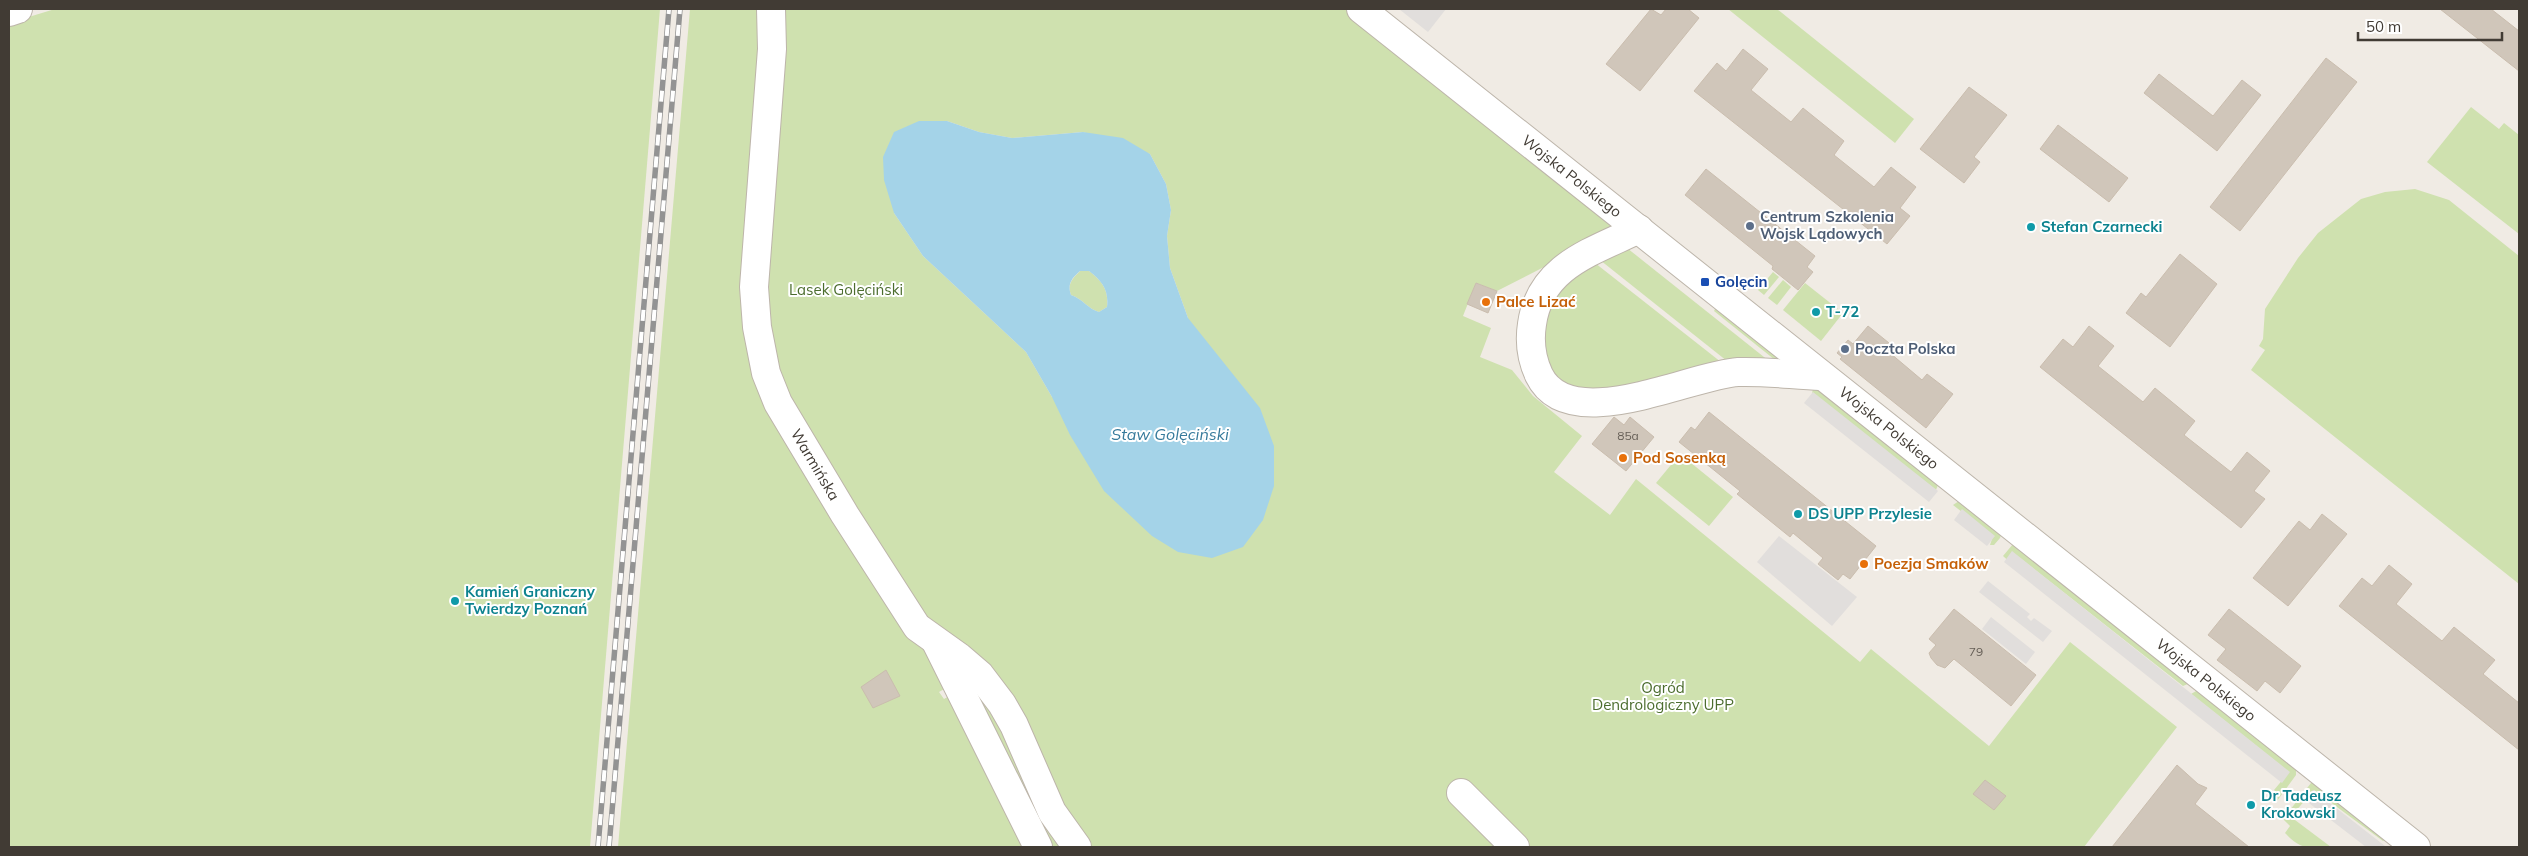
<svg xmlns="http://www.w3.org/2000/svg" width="2528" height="856" viewBox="0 0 2528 856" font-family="Mulish,sans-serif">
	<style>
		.green { fill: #cfe1af; fill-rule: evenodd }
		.parking { fill: #e1dedc }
		.water { fill: #a4d3e8; fill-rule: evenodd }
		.building { fill: #d0c6ba; stroke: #cabdae }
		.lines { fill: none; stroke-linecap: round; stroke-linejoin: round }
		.minor-casing { stroke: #bdb5aa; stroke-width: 30 }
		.minor { stroke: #fff; stroke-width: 28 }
		.rail-casing { stroke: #939393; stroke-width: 5.5 }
		.rail { stroke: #fff; stroke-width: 4; stroke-dasharray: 11; stroke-linecap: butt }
		.service-dot { fill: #5c6f8a; stroke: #fff; stroke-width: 2 }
		.culture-dot { fill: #0f9aa8; stroke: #fff; stroke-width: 2 }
		.transit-dot { fill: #1a4fb4; stroke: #fff; stroke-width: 2 }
		.food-dot { fill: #e8710a; stroke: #fff; stroke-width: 2 }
		.labels { text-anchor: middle; stroke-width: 4; stroke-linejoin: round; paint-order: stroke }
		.number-label { font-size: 12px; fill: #655e56 }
		.street-label { font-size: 15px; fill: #413b34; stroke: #fff }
		.service-label { font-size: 15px; font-weight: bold; fill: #4e5e75; stroke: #fff; text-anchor: start }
		.culture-label { font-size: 15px; font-weight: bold; fill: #0d838f; stroke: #fff; text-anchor: start }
		.transit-label { font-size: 15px; font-weight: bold; fill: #164399; stroke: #fff; text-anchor: start }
		.park-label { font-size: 15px; fill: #4c6d2e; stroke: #fff }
		.food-label { font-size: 15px; font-weight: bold; fill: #c56008; stroke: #fff; text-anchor: start }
		.water-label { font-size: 16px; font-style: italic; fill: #367a9b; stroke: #fff }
	</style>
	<rect width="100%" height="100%" fill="#f0ebe4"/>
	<g class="green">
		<polygon points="55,9 660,9 590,847 9,847 9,23"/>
		<polygon points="690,9 762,9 751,338 923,642 946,688 939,692 944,699 951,695 1027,847 618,847"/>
		<path d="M779 9H1345L1620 228 1497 291 1476 283 1463 316 1491 328 1480 357 1512 370 1533 396 1582 436 1554 472 1610 515 1636 479 1860 662 1871 649 1989 746 2070 642 2177 727 2084 847H1085L1018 723 930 632 782 400 761 267ZM947 121 979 132 1012 138 1083 132 1150 154 1166 184 1171 210 1167 236 1170 268 1188 318 1052 397 1026 352 923 256 894 213Z"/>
		<polygon points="1728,9 1777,9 1914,119 1895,143"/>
		<polygon points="2471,107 2499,129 2504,123 2519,135 2519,234 2427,162"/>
		<polygon points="2415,189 2449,200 2519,256 2519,584 2251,370 2265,350 2259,346 2263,339 2265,309 2298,258 2318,233 2361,199 2385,192"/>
		<polygon points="1627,248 1774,365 1732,365 1600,260"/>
		<polygon points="1595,263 1726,366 1589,392 1556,379 1543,357 1541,327 1557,287"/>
		<path d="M1080 271H1089C1102 281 1109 290 1107 307L1099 312C1088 309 1083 299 1071 295 1067 284 1072 279 1080 271Z"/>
		<polygon points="1773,272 1779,277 1764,295 1758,290"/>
		<polygon points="1783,280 1791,287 1777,305 1768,298"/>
		<polygon points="1805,283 1843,313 1821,341 1783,310"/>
		<polygon points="1717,305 1772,348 1782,362 1780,364 1714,311"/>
		<polygon points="1813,388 1819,388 1939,482 1936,490 1812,394"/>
		<polygon points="1680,454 1733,497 1709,526 1656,483"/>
		<polygon points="1959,501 1967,505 2002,533 2000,538 1994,545 1990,545 1993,536 1953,505"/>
		<polygon points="2013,544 2020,547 2190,683 2183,686 2020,558 2012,564 2003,556"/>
		<polygon points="955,660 968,671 1070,847 1049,847"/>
		<polygon points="2198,690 2296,767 2296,775 2277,801 2272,796 2276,792 2274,790 2289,772 2191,694"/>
		<polygon points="2311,783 2316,783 2387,838 2383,841 2314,790 2294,813 2290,810"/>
		<path d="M2287 814 2331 847C2307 847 2302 851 2285 833L2290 826 2283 819Z"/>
	</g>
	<g class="parking">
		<polygon points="1399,9 1446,9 1428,32"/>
		<polygon points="1813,392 1938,491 1929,502 1804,403"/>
		<polygon points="1962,509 1995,536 1987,546 1954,520"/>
		<polygon points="1779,536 1857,597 1832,626 1757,562"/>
		<polygon points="2012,551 2290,772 2282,783 2004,562"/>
		<polygon points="1988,581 2030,614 2027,617 2031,621 2034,618 2052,631 2043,642 1979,592"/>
		<polygon points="1991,617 2035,652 2026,664 1982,629"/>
		<polygon points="2313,790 2385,846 2385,847 2366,847 2305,800"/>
	</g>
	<path class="water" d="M919 121H947L979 132 1012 138 1083 132 1123 138 1150 154 1166 184 1171 210 1167 236 1170 268 1188 318 1260 408 1274 446V486L1263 520 1243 547 1212 558 1178 552 1152 536 1104 491 1070 435 1052 397 1026 352 923 256 894 213 884 180 883 157 894 132ZM1080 271H1089C1102 281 1109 290 1107 307L1099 312C1088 309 1083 299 1071 295 1067 284 1072 278 1080 271Z"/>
	<g class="building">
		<polygon points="1651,9 1661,15 1666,9 1688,9 1699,18 1640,91 1606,64"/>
		<polygon points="2440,9 2491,9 2519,31 2519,71"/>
		<polygon points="1743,49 1768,69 1751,90 1791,122 1803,108 1844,141 1834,155 1874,187 1891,167 1916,187 1900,208 1910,216 1887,244 1694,91 1717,63 1726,71"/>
		<polygon points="2326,58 2357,82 2240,231 2210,207"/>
		<polygon points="2159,74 2213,116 2242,80 2261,95 2217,151 2144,93"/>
		<polygon points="1969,87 2007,115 1974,157 1980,162 1964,183 1920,149"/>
		<polygon points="2058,125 2128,178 2109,202 2040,149"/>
		<polygon points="1706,169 1815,256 1807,267 1813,272 1798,290 1772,269 1773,266 1685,195"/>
		<polygon points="2180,254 2217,284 2170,347 2126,313 2141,293 2146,297"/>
		<polygon points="1476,283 1497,291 1488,313 1467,304"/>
		<polygon points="1868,326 1894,347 1890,353 1922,380 1927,374 1953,394 1926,428 1840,359 1842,357 1837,353 1848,340 1853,344"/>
		<polygon points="2089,326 2114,346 2098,366 2143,402 2155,388 2195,421 2184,435 2231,472 2247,452 2270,471 2254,491 2265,499 2241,528 2040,367 2063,339 2073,347"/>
		<polygon points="1709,412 1876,546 1850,579 1843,574 1838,580 1818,564 1823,558 1793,533 1790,537 1737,494 1740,491 1679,442 1691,427 1695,430"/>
		<polygon points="1614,417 1624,425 1630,417 1654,437 1626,471 1592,444"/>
		<polygon points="2322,514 2347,534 2288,606 2253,578 2299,521 2310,530"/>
		<polygon points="2389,565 2412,584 2396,604 2442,641 2454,627 2495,660 2483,674 2519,703 2519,750 2339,606 2362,578 2372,586"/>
		<polygon points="1954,609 2036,675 2011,706 1954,659 1945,668 1937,665 1931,658 1929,653 1936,645 1929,639"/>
		<polygon points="2229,609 2301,666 2280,693 2265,681 2257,691 2217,660 2226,649 2208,635"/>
		<polygon points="886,670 900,696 873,708 861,687"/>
		<polygon points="2177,765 2198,784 2207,788 2195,804 2249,847 2112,847"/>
		<polygon points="1985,780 2006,796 1994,810 1973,794"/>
	</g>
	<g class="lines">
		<g class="minor-casing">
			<g id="minor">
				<path id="s1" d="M771 9 772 49 754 287 757 327 766 373 778 403 845 515 917 627 959 657 980 675 1002 704 1014 725 1052 812 1077 847"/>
				<path id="s2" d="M1361 9 2416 847"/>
				<polyline points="9,12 18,9"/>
				<path d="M1639 229C1592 252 1540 266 1532 324 1529 343 1531 358 1539 375 1569 437 1690 375 1738 372 1765 371 1794 375 1821 376"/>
				<polyline points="936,642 1038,847"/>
				<polyline points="1461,793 1515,847"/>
			</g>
		</g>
		<use href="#minor" class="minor"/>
		<g class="rail-casing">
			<g id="rail">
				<polyline points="598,847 669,9"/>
				<polyline points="609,847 680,9"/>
			</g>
		</g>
		<use href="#rail" class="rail"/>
	</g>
	<g class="service-dot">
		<circle cx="1750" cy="226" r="5"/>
		<circle cx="1845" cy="349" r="5"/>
	</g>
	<g class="culture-dot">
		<circle cx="2031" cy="227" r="5"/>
		<circle cx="1816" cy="312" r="5"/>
		<circle cx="1798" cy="514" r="5"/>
		<circle cx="455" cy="601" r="5"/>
		<circle cx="2251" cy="805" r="5"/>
	</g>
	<rect class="transit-dot" x="1700" y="277" width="10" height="10" rx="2.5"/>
	<g class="food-dot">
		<circle cx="1486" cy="302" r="5"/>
		<circle cx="1623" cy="458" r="5"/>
		<circle cx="1864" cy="564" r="5"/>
	</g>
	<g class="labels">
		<g class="number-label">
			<text x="1628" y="440">85a</text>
			<text x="1976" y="656">79</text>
		</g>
		<g class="street-label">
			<text dy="5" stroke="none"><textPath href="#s2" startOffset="269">Wojska Polskiego</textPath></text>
			<text dy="5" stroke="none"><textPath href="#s2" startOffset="674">Wojska Polskiego</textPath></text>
			<text dy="5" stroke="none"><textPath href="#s1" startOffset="470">Warmińska</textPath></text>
			<text dy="5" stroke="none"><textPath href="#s2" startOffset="1079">Wojska Polskiego</textPath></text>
		</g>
		<g class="service-label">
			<text x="1760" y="222">Centrum Szkolenia<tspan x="1760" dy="17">Wojsk Lądowych</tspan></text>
			<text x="1855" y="354">Poczta Polska</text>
		</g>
		<g class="culture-label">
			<text x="2041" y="232">Stefan Czarnecki</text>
			<text x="1826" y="317">T-72</text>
			<text x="1808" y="519">DS UPP Przylesie</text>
			<text x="465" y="597">Kamień Graniczny<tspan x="465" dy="17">Twierdzy Poznań</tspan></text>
			<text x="2261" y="801">Dr Tadeusz<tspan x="2261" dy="17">Krokowski</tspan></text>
		</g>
		<g class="transit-label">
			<text x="1715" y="287">Golęcin</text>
		</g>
		<g class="park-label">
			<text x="846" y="295">Lasek Golęciński</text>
			<text x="1663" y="693">Ogród<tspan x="1663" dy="17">Dendrologiczny UPP</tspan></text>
		</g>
		<g class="food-label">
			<text x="1496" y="307">Palce Lizać</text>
			<text x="1633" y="463">Pod Sosenką</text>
			<text x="1874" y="569">Poezja Smaków</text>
		</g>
		<g class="water-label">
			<text x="1170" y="440">Staw Golęciński</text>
		</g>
	</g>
	<rect width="2528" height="856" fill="none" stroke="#413b34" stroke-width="20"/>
	<path d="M2358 32v8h144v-8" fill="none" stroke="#413b34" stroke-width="2.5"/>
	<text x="2366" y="32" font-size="15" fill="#413b34" stroke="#ffffff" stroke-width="4" paint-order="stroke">50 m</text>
</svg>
